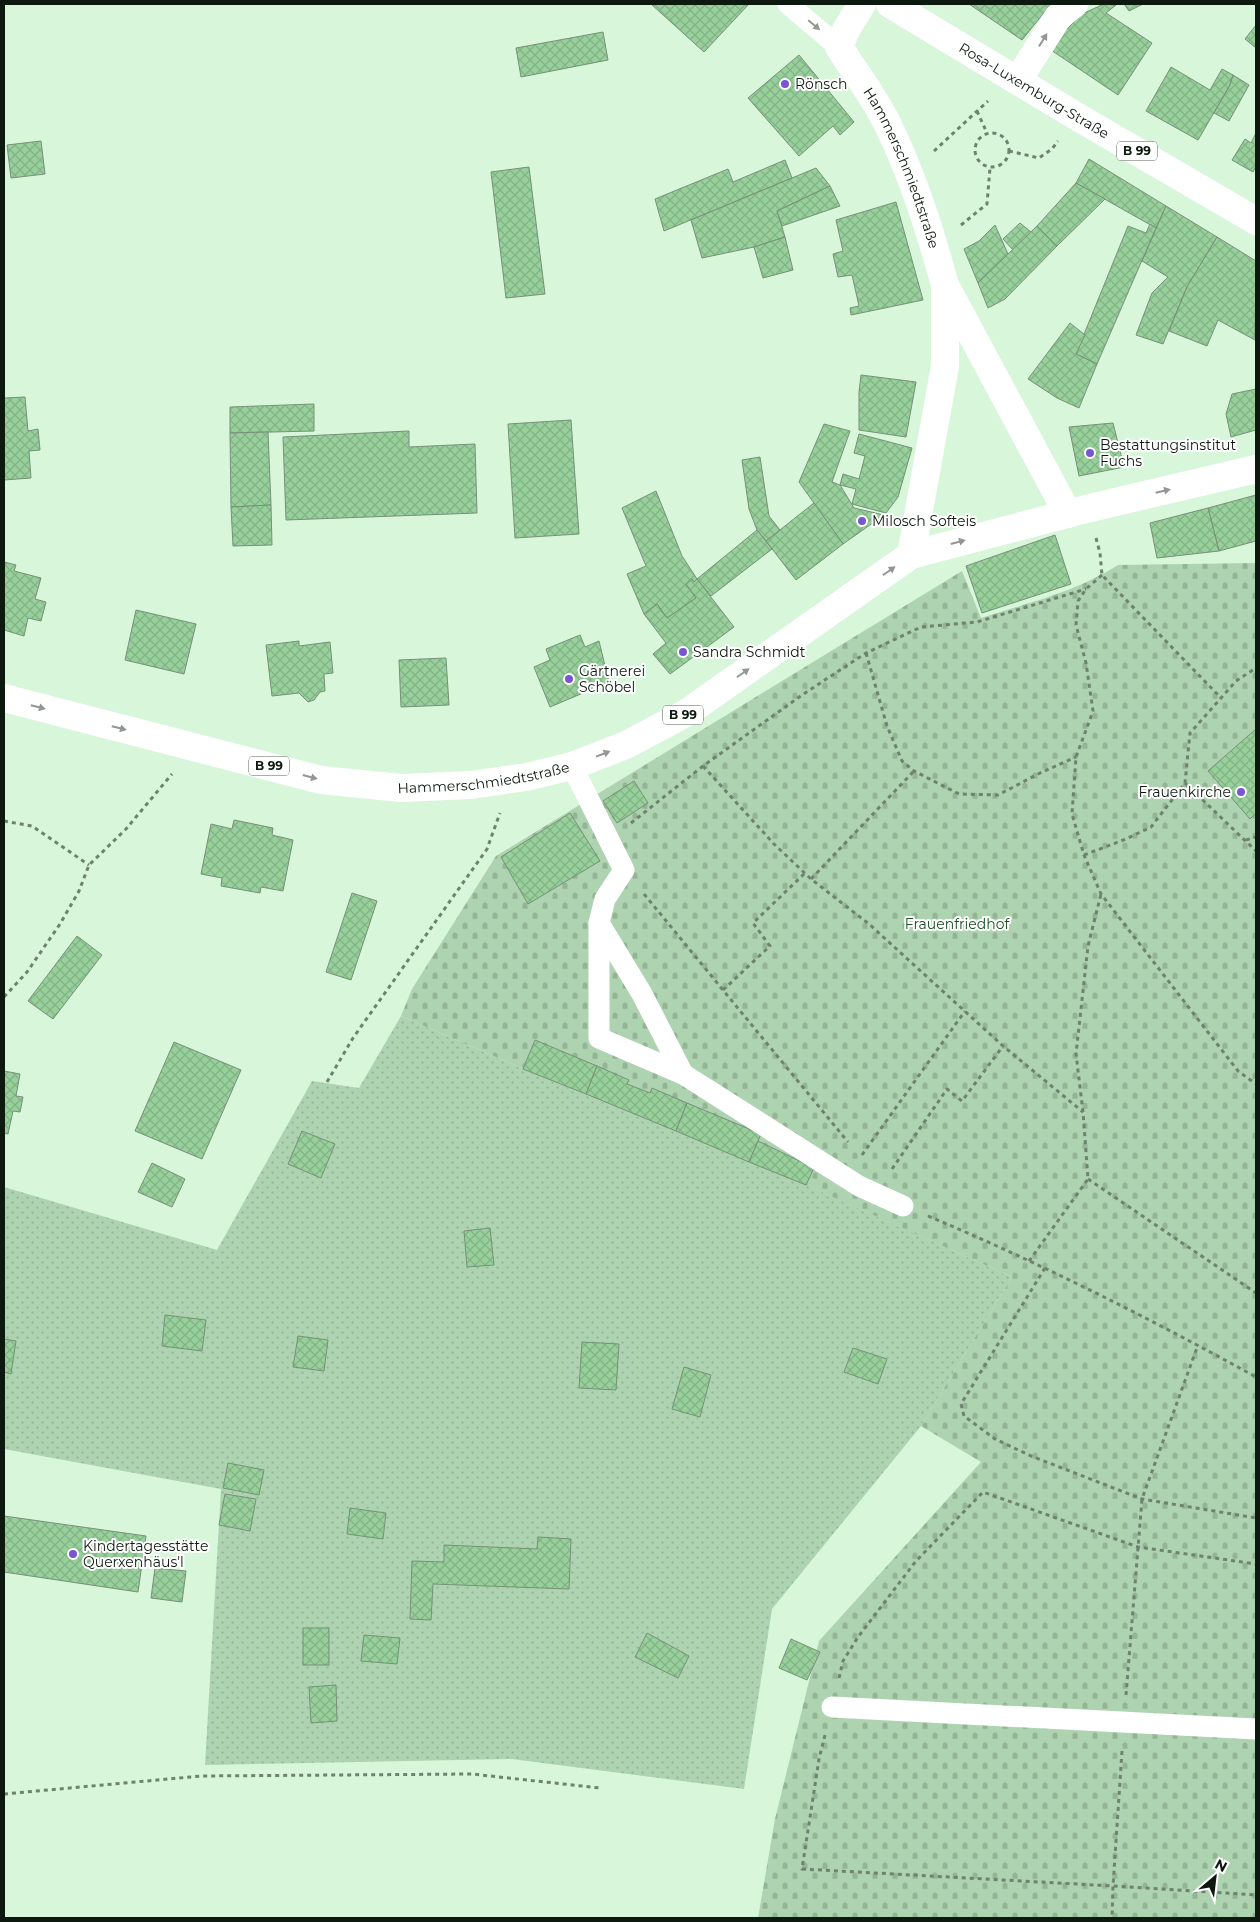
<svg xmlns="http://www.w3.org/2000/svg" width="1260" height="1922" viewBox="0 0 1260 1922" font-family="Montserrat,sans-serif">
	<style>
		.grass { fill: url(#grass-dots) }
		.cemetery { fill: url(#cemetery-stones) }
		.building { fill: url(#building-cross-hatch); stroke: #769178 }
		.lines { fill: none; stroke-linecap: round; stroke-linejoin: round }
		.path { stroke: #6e826f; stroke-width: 3; stroke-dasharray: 4 4; stroke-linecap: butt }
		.lane { stroke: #fff; stroke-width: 21 }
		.street { stroke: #fff; stroke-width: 28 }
		.primary { stroke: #fff; stroke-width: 28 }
		.oneway { fill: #929793 }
		.poi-dot { fill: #7756d0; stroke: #fff; stroke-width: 2 }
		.labels { text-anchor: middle; stroke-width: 4; stroke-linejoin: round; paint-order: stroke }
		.shield { fill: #fff; stroke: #565d56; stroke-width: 1 }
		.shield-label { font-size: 12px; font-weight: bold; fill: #0d180e }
		.poi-label { font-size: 14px; fill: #0d180e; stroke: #fff; text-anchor: start }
		.street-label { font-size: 14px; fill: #0d180e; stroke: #fff }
		.park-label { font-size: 14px; fill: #175121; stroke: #fff }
	</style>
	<defs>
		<pattern id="grass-dots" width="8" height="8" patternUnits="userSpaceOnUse" patternTransform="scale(1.25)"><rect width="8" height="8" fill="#aed3b0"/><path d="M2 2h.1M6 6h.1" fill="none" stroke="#94b496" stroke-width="1.8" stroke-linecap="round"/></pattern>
		<pattern id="cemetery-stones" width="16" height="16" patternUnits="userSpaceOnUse" patternTransform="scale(1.25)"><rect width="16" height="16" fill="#aed3b0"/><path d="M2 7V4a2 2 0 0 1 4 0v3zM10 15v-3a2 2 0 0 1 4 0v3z" fill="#94b496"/></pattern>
		<pattern id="building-cross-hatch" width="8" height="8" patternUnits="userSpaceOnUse" patternTransform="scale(1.25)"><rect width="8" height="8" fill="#98d09c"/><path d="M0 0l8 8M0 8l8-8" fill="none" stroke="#82b285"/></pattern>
	</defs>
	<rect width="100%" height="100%" fill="#d8f6da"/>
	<polygon class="grass" points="401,1016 523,1069 798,1181 1012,1277 921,1426 772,1609 744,1789 512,1759 205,1765 221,1489 4,1449 4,1187 217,1250 312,1081 359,1088"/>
	<path class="cemetery" d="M1256 563V1918H758L775 1819 819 1641 981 1462 921 1426 1012 1277 806 1185 523 1069 401 1016 412 989 496 856 962 571 981 618C1027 603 1076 592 1118 565Z"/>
	<g class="building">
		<polygon points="651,4 749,4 704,52"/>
		<polygon points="969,4 1051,4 1022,40"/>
		<polygon points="1104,4 1116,5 1106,13 1152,43 1118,95 1048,48 1082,14"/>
		<polygon points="1124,4 1143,4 1129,11"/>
		<polygon points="1256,25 1256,48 1245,39"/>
		<polygon points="603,32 608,60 521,77 516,48"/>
		<polygon points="799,55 854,122 840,135 833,126 799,156 748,98"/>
		<polygon points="1171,67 1210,90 1222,69 1233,75 1230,85 1198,140 1146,111"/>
		<polygon points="1233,75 1249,85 1229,121 1214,113 1230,85"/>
		<polygon points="1256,133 1256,166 1253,172 1232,160 1245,139 1251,143"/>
		<polygon points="41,141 45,174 11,178 7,145"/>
		<polygon points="1089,159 1166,206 1156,228 1076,183"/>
		<polygon points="785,160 792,178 664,231 655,199 728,169 733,182"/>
		<polygon points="529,167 545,294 506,298 491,172"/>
		<polygon points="816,168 830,186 777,211 785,237 754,247 702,258 691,220"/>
		<polygon points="1076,183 1105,199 1057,246 1037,226"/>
		<polygon points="830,186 840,206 782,226 777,211"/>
		<polygon points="896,202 923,300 851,315 850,308 859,306 852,275 838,277 833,254 843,251 836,220"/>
		<polygon points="1166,206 1217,237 1187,287 1163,344 1136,335 1152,293 1168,277 1142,261"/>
		<polygon points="1020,223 1031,232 1013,250 1003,239"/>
		<polygon points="1150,224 1156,228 1097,364 1076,354 1128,226 1146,233"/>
		<polygon points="995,225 1008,254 978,283 964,249 979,241"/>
		<polygon points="1037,226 1057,246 1005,299 988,308 978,283"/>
		<polygon points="785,237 793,270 763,278 754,247"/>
		<polygon points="1217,237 1256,261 1255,340 1218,320 1207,346 1169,331 1187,287"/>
		<polygon points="1070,323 1085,335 1076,354 1097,364 1079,408 1057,398 1028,379"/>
		<polygon points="861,375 916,382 906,437 859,430 859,392"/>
		<polygon points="1256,389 1256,430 1231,437 1226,414 1232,394"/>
		<polygon points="25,397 28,431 38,429 40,450 29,451 31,478 4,480 4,398"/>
		<polygon points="314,404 314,431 230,433 230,407"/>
		<polygon points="571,420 579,534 515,538 508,424"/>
		<polygon points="1113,423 1124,467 1079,476 1069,427"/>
		<polygon points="824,424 850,431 832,482 840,485 854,508 884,515 843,544 799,482"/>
		<polygon points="409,431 409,447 475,444 477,513 286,520 283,437"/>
		<polygon points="268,432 271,505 231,507 230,433"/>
		<polygon points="859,434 912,448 898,497 886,513 852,504 856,489 840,485 843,474 859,479 865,456 854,453"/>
		<polygon points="760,457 769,516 780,530 766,541 757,530 749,509 742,460"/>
		<polygon points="656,491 682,556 697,579 694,582 692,579 686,584 696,598 667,618 657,604 644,614 627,574 646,566 622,508"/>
		<polygon points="1256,495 1256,541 1219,551 1208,508"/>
		<polygon points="814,503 843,544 796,580 766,541"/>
		<polygon points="271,505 272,545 233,546 231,507"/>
		<polygon points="1208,508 1219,551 1157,558 1150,523"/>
		<polygon points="757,530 772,549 711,596 697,579"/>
		<polygon points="1055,535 1071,584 982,613 966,566"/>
		<polygon points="4,562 16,565 14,571 41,578 35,599 46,602 41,621 28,618 24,636 4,630"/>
		<polygon points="692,579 694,582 697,579 734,627 670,674 653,654 666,643 644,614 657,604 667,618 696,598 686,584"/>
		<polygon points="136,610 196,624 184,674 125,660"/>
		<polygon points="580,635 585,647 599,641 609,682 550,707 534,667 550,660 546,649"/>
		<polygon points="299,641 299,646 330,642 333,673 324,674 325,691 320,692 314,700 308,702 299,693 272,696 266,645"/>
		<polygon points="446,658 449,705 401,707 399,660"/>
		<polygon points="1256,729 1256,813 1250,819 1208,771"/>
		<polygon points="634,781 648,803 617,823 603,801"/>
		<polygon points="570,813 600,861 528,904 501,857"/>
		<polygon points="234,820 273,828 272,835 293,840 283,891 261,887 260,893 221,886 222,878 201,874 211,824 232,829"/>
		<polygon points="352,893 377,901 351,980 326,972"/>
		<polygon points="77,936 102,955 53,1019 28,1001"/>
		<polygon points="535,1040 597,1066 586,1094 523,1069"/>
		<polygon points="174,1042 241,1070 202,1159 135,1131"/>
		<polygon points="597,1066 629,1080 627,1084 650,1093 652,1088 687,1103 676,1131 586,1094"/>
		<polygon points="4,1071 20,1074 16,1096 23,1097 20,1112 13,1111 8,1134 4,1133"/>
		<polygon points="687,1103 761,1134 749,1162 676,1131"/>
		<polygon points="302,1131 335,1144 321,1178 288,1164"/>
		<polygon points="758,1141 814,1168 806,1185 749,1162"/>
		<polygon points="152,1163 185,1179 172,1207 138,1192"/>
		<polygon points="490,1228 494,1265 467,1267 464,1231"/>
		<polygon points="165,1315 206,1320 202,1351 162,1346"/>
		<polygon points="298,1336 328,1340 324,1371 293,1367"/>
		<polygon points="4,1339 16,1341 11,1374 4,1372"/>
		<polygon points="582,1342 619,1344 616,1390 579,1388"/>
		<polygon points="853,1348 887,1359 878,1384 844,1372"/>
		<polygon points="684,1367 711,1375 700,1417 672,1409"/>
		<polygon points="228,1463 264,1470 259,1495 223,1488"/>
		<polygon points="225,1494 256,1499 250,1531 219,1525"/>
		<polygon points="350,1508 386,1513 383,1539 347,1534"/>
		<polygon points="4,1516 146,1536 138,1592 4,1572"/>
		<polygon points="538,1537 571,1539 569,1589 433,1584 431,1620 410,1619 412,1561 444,1562 444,1545 537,1549"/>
		<polygon points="155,1568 186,1571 182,1602 151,1598"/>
		<rect x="303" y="1628" width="26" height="37"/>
		<polygon points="647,1633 689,1656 678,1678 635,1657"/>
		<polygon points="364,1635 400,1638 397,1664 361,1661"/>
		<polygon points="791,1639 820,1652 807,1680 779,1668"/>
		<polygon points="336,1685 337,1721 311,1723 309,1687"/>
	</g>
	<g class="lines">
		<g class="path">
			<polyline points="977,111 987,133"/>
			<circle cx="992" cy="150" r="17"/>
			<polyline points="934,151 988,101"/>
			<polyline points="1009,151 1039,158 1052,149 1058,141"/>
			<polyline points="961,225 987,204 990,168"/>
			<polyline points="1096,538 1100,553 1102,575 1221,698"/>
			<polyline points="1102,575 1086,589 1078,601 1076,625 1086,663 1093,711 1076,757 1072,814 1084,855 1101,894 1238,1071 1256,1084"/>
			<polyline points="866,653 887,726 902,761 914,771 959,794 998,795 1040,773 1076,757"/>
			<polyline points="703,766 774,844 811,879 869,924 1003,1046 1083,1112"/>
			<polyline points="1185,783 1256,851"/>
			<polyline points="4,821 32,826 89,865"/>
			<polyline points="631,823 703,766 802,695 866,653 921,627 977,622 1086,589"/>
			<polyline points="1246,840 1256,837"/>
			<polyline points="1084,855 1126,839 1151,827 1185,783 1190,733 1236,681 1256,668"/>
			<polyline points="811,879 914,771"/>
			<polyline points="644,894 848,1142"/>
			<polyline points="723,990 770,946 753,923 805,873"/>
			<polyline points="4,997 27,972 60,924 79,891 89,865 126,829 172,774"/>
			<polyline points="327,1082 353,1038 487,849 500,813"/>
			<polyline points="862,1155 965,1011"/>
			<polyline points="892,1169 947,1089 962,1101 1003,1046"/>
			<polyline points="1088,1179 1256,1293"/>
			<path d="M928 1216C1040 1263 1149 1318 1256 1377"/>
			<polyline points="1029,1261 1088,1179 1083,1112 1076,1054 1088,946 1101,894"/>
			<polyline points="1045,1268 961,1404 964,1416 995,1439 1031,1456 1142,1499 1256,1518"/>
			<polyline points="839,1678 843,1661 858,1637 916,1561 983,1492 1138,1547 1256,1564"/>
			<polyline points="1126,1695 1142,1499 1198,1345"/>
			<polyline points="825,1735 819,1759 802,1869 1113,1886 1112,1918"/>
			<polyline points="1122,1751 1113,1886 1256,1895"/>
			<polyline points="4,1794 201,1776 472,1774 600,1788"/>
		</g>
		<g class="lane">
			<polyline points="788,4 839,47"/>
			<polyline points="572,766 624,870 605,899 599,923 642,994 683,1074 859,1186 903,1206"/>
			<polyline points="599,923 599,1038 683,1074"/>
			<polyline points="832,1707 1256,1729"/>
		</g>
		<g class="street">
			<path id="s1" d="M862 4 846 30 839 47C855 72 875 98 888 125 913 176 930 231 945 285L1068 514"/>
			<polyline points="1018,80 1058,17 1074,4"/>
			<polyline points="911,555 945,366 945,289"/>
		</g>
		<g class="primary">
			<path id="s2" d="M890 4 1076 116 1256 221"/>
			<path id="s3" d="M4 698 321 780 401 788 471 785 526 777 572 766 626 745 688 712 911 555 1086 509 1256 469"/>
		</g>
	</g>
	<defs><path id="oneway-solid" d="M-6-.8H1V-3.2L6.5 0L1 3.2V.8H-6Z" transform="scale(1.25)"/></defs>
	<g class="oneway">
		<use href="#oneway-solid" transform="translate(814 25) rotate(40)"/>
		<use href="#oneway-solid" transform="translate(1043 40) rotate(-58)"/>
		<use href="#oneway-solid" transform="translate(1163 491) rotate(-13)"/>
		<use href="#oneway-solid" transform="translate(958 542) rotate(-15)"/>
		<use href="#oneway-solid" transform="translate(889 571) rotate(-35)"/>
		<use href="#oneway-solid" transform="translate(743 673) rotate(-35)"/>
		<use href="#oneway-solid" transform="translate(38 707) rotate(14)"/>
		<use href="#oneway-solid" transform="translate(119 728) rotate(14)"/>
		<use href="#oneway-solid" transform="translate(603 754) rotate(-21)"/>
		<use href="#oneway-solid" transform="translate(310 777) rotate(15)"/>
	</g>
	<g class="poi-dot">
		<circle cx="785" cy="84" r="5"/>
		<circle cx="1090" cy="453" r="5"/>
		<circle cx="862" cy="521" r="5"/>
		<circle cx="683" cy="652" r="5"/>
		<circle cx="569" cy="679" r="5"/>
		<circle cx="1241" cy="792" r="5"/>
		<circle cx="73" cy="1554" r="5"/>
	</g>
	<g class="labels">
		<g class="shield">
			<rect x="1117" y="141.5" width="40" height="19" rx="4"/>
			<rect x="663" y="705.5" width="40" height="19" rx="4"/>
			<rect x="249" y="756.5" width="40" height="19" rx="4"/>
		</g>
		<g class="shield-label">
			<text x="1137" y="155">B 99</text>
			<text x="683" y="719">B 99</text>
			<text x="269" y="770">B 99</text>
		</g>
		<g class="poi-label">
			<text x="795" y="89">Rönsch</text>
			<text x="1100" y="450">Bestattungsinstitut<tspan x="1100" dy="16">Fuchs</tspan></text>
			<text x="872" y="526">Milosch Softeis</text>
			<text x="693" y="657">Sandra Schmidt</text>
			<text x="579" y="676">Gärtnerei<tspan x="579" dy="16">Schöbel</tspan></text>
			<text x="1231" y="797" text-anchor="end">Frauenkirche</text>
			<text x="83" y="1551">Kindertagesstätte<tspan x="83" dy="16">Querxenhäus'l</tspan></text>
		</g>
		<g class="street-label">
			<text dy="5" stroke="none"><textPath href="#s2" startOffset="168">Rosa-Luxemburg-Straße</textPath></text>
			<text dy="5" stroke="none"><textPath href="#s1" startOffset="186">Hammerschmiedtstraße</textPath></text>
			<text dy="5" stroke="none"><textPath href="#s3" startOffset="491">Hammerschmiedtstraße</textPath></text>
		</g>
		<g class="park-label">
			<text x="957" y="929">Frauenfriedhof</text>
		</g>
	</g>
	<rect width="1260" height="1922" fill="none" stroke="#0d180e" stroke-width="10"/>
	<g transform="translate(1215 1877) rotate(28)" stroke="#ffffff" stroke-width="4" paint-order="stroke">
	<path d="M0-4L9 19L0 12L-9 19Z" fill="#0d180e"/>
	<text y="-8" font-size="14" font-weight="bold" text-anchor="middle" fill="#0d180e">N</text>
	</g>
</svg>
